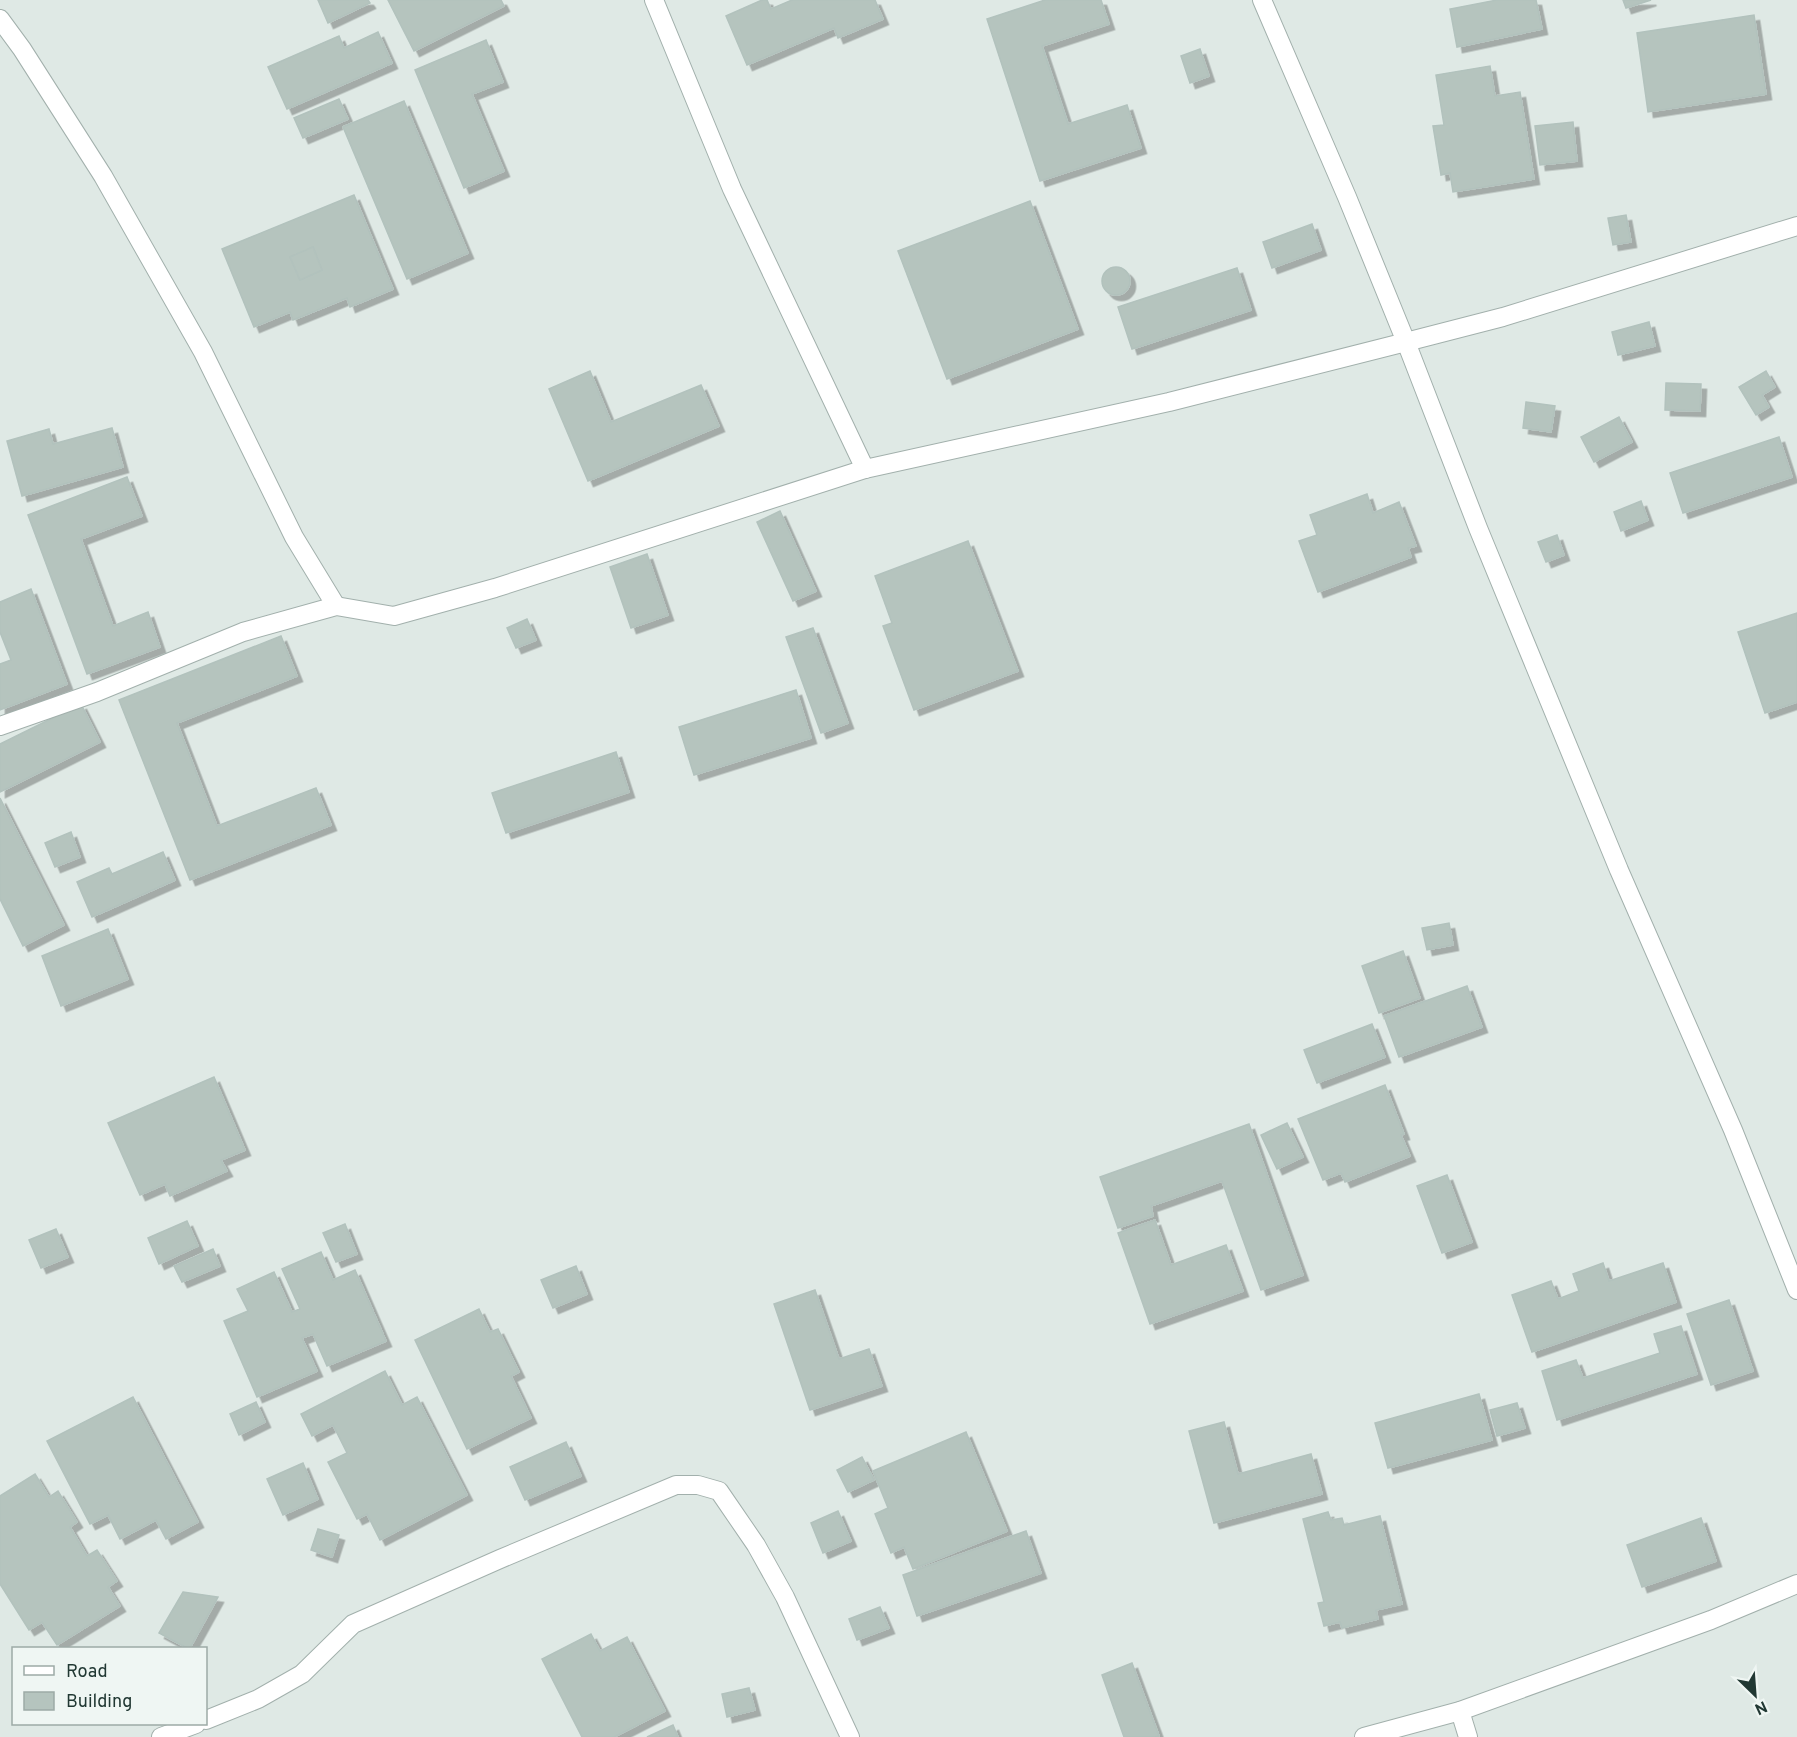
<svg xmlns="http://www.w3.org/2000/svg" width="1797" height="1737" viewBox="0 0 1797 1737" font-family="Overpass,sans-serif">
	<style>
		.building { fill: #b5c4be; stroke: #b2c2bd; stroke-width: 1.5; fill-rule: evenodd; filter: url(#shadow) }
		.lines { fill: none; stroke-linecap: round; stroke-linejoin: round }
		.minor-casing { stroke: #a2b0ac; stroke-width: 20 }
		.minor { stroke: #fff; stroke-width: 18 }
	</style>
	<defs>
		<filter id="shadow"><feDropShadow dx="5.5" dy="5.5" stdDeviation="0" flood-color="#0004"/></filter>
	</defs>
	<rect width="100%" height="100%" fill="#dfe9e5"/>
	<g class="building">
		<polygon points="318,0 368,0 370,3 328,23"/>
		<polygon points="388,0 501,0 504,6 414,51"/>
		<polygon points="762,0 767,0 771,9 792,0 875,0 883,19 838,38 834,28 747,65 726,16"/>
		<polygon points="1045,0 1101,0 1109,24 1042,46 1068,124 1127,105 1141,148 1040,181 987,19"/>
		<polygon points="1497,0 1536,0 1542,29 1457,47 1450,9"/>
		<polygon points="1623,0 1651,0 1626,8"/>
		<polygon points="1754,15 1766,94 1648,112 1637,33"/>
		<polygon points="378,32 392,63 287,109 268,67 339,36 344,48"/>
		<polygon points="486,40 503,82 472,94 504,171 464,188 415,70"/>
		<polygon points="1200,49 1209,76 1190,83 1181,56"/>
		<polygon points="1490,66 1495,96 1520,92 1534,179 1453,192 1450,173 1441,175 1433,126 1444,125 1436,75"/>
		<polygon points="339,99 348,119 303,138 294,118"/>
		<polygon points="404,101 468,253 407,279 343,127"/>
		<polygon points="1573,122 1577,161 1540,165 1535,126"/>
		<path d="M354 195 393 289 350 307 347 298 293 320 290 312 254 327 222 249ZM313 247 322 270 300 280 290 257Z"/>
		<polygon points="1030,201 1078,329 947,379 898,251"/>
		<polygon points="1626,215 1631,242 1613,245 1608,218"/>
		<polygon points="1312,224 1321,250 1272,268 1263,242"/>
		<polygon points="313,247 322,270 300,280 290,257"/>
		<circle cx="1116" cy="281" r="14"/>
		<polygon points="1237,268 1251,310 1132,349 1118,307"/>
		<polygon points="1649,322 1655,346 1618,355 1612,332"/>
		<polygon points="590,371 611,422 701,385 719,426 588,481 549,389"/>
		<polygon points="1766,371 1775,387 1762,395 1769,407 1756,415 1739,387"/>
		<polygon points="1666,383 1701,384 1700,411 1665,410"/>
		<polygon points="1526,402 1555,406 1551,432 1523,428"/>
		<polygon points="1619,417 1632,442 1594,462 1581,437"/>
		<polygon points="112,428 123,467 22,496 7,441 49,429 53,444"/>
		<polygon points="1779,437 1792,477 1683,513 1670,473"/>
		<polygon points="127,477 142,516 81,539 113,626 148,612 160,647 87,674 28,515"/>
		<polygon points="1367,494 1373,513 1399,502 1416,546 1408,548 1411,557 1318,592 1299,541 1317,535 1310,515"/>
		<polygon points="1641,501 1648,520 1621,531 1614,512"/>
		<polygon points="780,511 816,591 793,601 757,522"/>
		<polygon points="1557,535 1564,555 1546,562 1538,542"/>
		<polygon points="968,541 1018,671 914,710 883,626 892,623 875,576"/>
		<polygon points="647,554 668,615 631,628 610,567"/>
		<polygon points="31,589 67,684 0,710 0,664 11,660 0,632 0,602"/>
		<polygon points="1797,613 1797,702 1765,713 1738,632"/>
		<polygon points="527,619 536,640 516,648 507,628"/>
		<polygon points="813,628 848,723 821,733 786,637"/>
		<polygon points="281,636 297,676 177,723 217,826 316,788 331,825 190,880 119,700"/>
		<polygon points="796,690 811,738 694,775 679,727"/>
		<polygon points="81,704 100,742 0,792 0,744"/>
		<polygon points="616,752 629,792 506,833 492,793"/>
		<polygon points="0,798 64,925 23,946 0,899"/>
		<polygon points="71,832 80,857 55,867 45,843"/>
		<polygon points="163,852 175,880 92,917 77,882 109,868 112,874"/>
		<polygon points="1449,923 1453,945 1427,950 1422,928"/>
		<polygon points="108,929 128,979 61,1006 42,956"/>
		<polygon points="1403,951 1420,998 1379,1013 1362,966"/>
		<polygon points="1467,986 1482,1027 1399,1057 1384,1016"/>
		<polygon points="1372,1024 1385,1057 1317,1083 1304,1050"/>
		<polygon points="214,1077 245,1150 221,1160 227,1171 170,1196 165,1184 140,1195 108,1123"/>
		<polygon points="1385,1085 1404,1134 1401,1135 1410,1156 1345,1182 1341,1173 1323,1180 1298,1119"/>
		<polygon points="1287,1123 1303,1157 1277,1169 1261,1135"/>
		<polygon points="1249,1124 1303,1275 1261,1290 1222,1181 1151,1206 1153,1216 1118,1228 1100,1177"/>
		<polygon points="1447,1175 1472,1242 1442,1253 1417,1186"/>
		<polygon points="1155,1220 1171,1265 1226,1245 1243,1291 1150,1324 1118,1233"/>
		<polygon points="187,1221 198,1246 159,1264 148,1238"/>
		<polygon points="345,1224 357,1254 336,1262 323,1233"/>
		<polygon points="56,1229 68,1257 41,1268 29,1240"/>
		<polygon points="213,1249 220,1266 182,1282 174,1266"/>
		<polygon points="321,1252 333,1280 355,1270 386,1341 327,1366 313,1334 302,1338 317,1371 257,1397 224,1321 248,1311 237,1289 274,1272 292,1312 300,1309 282,1269"/>
		<polygon points="1603,1263 1609,1281 1663,1263 1676,1302 1532,1352 1512,1295 1551,1281 1558,1299 1579,1291 1573,1274"/>
		<polygon points="576,1266 587,1294 553,1308 541,1280"/>
		<polygon points="815,1290 839,1359 869,1349 882,1386 810,1410 774,1304"/>
		<polygon points="1729,1300 1753,1371 1711,1385 1687,1314"/>
		<polygon points="479,1309 490,1332 498,1329 519,1372 511,1376 531,1418 467,1449 415,1340"/>
		<polygon points="1681,1326 1697,1374 1557,1420 1542,1371 1576,1360 1583,1378 1660,1353 1654,1334"/>
		<polygon points="385,1371 402,1405 417,1397 467,1495 380,1540 367,1514 357,1519 328,1462 347,1453 333,1425 312,1436 301,1414"/>
		<polygon points="1479,1394 1492,1440 1388,1468 1375,1423"/>
		<polygon points="133,1397 198,1522 166,1539 156,1520 120,1539 108,1515 90,1524 47,1441"/>
		<polygon points="256,1402 265,1422 239,1435 230,1414"/>
		<polygon points="1517,1403 1525,1428 1497,1436 1490,1410"/>
		<polygon points="1224,1422 1238,1474 1311,1454 1322,1494 1214,1523 1189,1431"/>
		<polygon points="966,1432 1007,1531 913,1569 904,1547 891,1553 875,1514 888,1508 873,1471"/>
		<polygon points="566,1442 581,1476 525,1500 510,1467"/>
		<polygon points="862,1457 874,1480 848,1492 837,1470"/>
		<polygon points="303,1463 318,1499 283,1515 267,1479"/>
		<polygon points="35,1474 49,1497 58,1491 77,1522 70,1527 87,1556 97,1550 117,1581 108,1587 120,1606 57,1645 42,1622 29,1630 0,1584 0,1496"/>
		<polygon points="838,1511 851,1541 823,1553 811,1523"/>
		<polygon points="1328,1512 1331,1520 1342,1518 1344,1525 1380,1516 1402,1604 1376,1610 1378,1619 1342,1628 1340,1622 1324,1626 1318,1603 1324,1602 1303,1519"/>
		<polygon points="1701,1518 1716,1561 1642,1587 1627,1545"/>
		<polygon points="318,1529 339,1535 332,1557 311,1550"/>
		<polygon points="1026,1531 1041,1573 917,1616 903,1575"/>
		<polygon points="183,1592 218,1597 190,1648 187,1648 159,1633"/>
		<polygon points="880,1607 889,1628 857,1640 849,1619"/>
		<polygon points="591,1634 600,1651 627,1637 665,1711 614,1737 582,1737 542,1659"/>
		<polygon points="1132,1663 1159,1736 1155,1737 1124,1737 1102,1675"/>
		<polygon points="749,1688 755,1710 727,1717 722,1694"/>
		<polygon points="673,1725 678,1737 647,1737"/>
	</g>
	<g class="lines">
		<g class="minor-casing">
			<g id="minor">
				<polyline points="654,0 732,189 865,469"/>
				<polyline points="0,19 22,49 103,176 203,352 294,537 336,606"/>
				<polyline points="1797,226 1503,317 1406,342 1478,528 1619,870 1733,1130 1797,1290"/>
				<polyline points="0,726 97,692 243,632 336,606 394,616 495,588 865,469 1169,402 1406,342 1347,197 1262,0"/>
				<polyline points="1460,1711 1468,1737"/>
				<polyline points="206,1720 258,1699 302,1674 353,1624 500,1559 676,1485 698,1485 719,1491 756,1545 785,1597 850,1737"/>
				<polyline points="161,1737 196,1724"/>
				<polyline points="1364,1737 1460,1711 1711,1620 1797,1584"/>
			</g>
		</g>
		<use href="#minor" class="minor"/>
	</g>
	<rect x="12" y="1647" width="195" height="78" fill="#eff6f3" stroke="#9daaa6" stroke-width="1.5"/>
	<rect x="24" y="1666" width="30" height="9" fill="#ffffff" stroke="#9daaa6" stroke-width="1.5"/>
	<text x="66" y="1677" font-size="18" fill="#213833">Road</text>
	<rect x="24" y="1692" width="30" height="18" fill="#b5c4be" stroke="#9daaa6" stroke-width="1.5"/>
	<text x="66" y="1707" font-size="18" fill="#213833">Building</text>
	<g transform="translate(1755 1695) rotate(155)" stroke="#eff6f3" stroke-width="4.5" paint-order="stroke">
	<path d="M0-4.5L10 22L0 15L-10 22Z" fill="#213833"/>
	<text y="-9" font-size="16" font-weight="bold" text-anchor="middle" fill="#213833">N</text>
	</g>
</svg>
